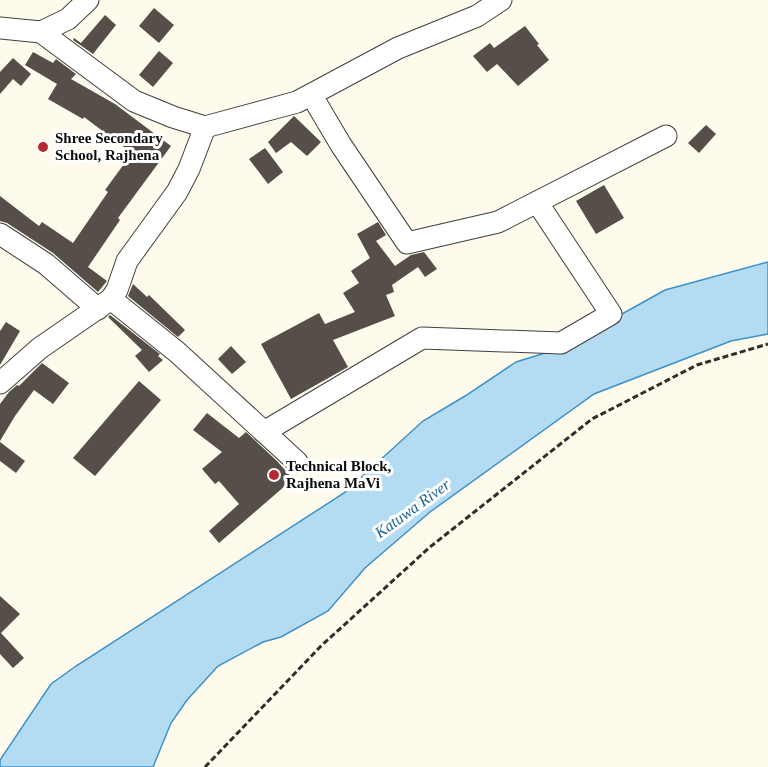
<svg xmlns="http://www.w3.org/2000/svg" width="768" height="767" viewBox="0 0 768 767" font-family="Georgia,serif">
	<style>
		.water { fill: #b3dcf3; stroke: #3d91c8; stroke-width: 1.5 }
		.building { fill: #554e49 }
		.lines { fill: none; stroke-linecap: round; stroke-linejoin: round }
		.minor-casing { stroke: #3f3f3f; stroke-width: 23 }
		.path { stroke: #2e2e2e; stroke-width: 3; stroke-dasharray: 6 3; stroke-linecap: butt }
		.minor { stroke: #fff; stroke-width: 21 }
		.poi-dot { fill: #b72a32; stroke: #fff; stroke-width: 2 }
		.labels { text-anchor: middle; stroke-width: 6; stroke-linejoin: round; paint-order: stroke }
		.poi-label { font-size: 15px; font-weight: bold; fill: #0c0c0c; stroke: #fff; text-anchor: start }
		.water-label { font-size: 16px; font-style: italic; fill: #1b6399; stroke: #fff }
	</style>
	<rect width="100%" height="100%" fill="#fefbec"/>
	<polygon class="water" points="768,262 768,334 731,341 594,394 430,512 365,568 328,611 281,637 263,642 218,666 187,700 171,723 153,767 0,767 0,760 51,684 76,666 344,493 423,421 465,396 516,362 561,348 665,290"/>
	<g class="building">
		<polygon points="154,8 174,25 159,43 139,26"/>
		<polygon points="105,15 116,25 93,54 73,40 74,38 81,43"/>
		<polygon points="525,26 539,44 537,45 549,60 518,86 497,64 487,72 473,56 490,43 494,48"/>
		<polygon points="159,51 173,63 153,87 139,75"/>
		<polygon points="33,52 53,63 56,59 76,74 71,79 115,104 171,146 118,218 120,220 88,267 107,281 98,292 53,253 7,223 0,221 0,196 39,226 42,222 73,243 108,192 105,190 132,153 84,117 83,119 48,99 57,84 25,65"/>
		<polygon points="13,58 31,74 21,86 13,79 0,94 0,72"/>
		<polygon points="294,116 321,142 307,156 291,142 276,153 268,142"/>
		<polygon points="706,125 716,134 699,153 688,143"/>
		<polygon points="265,148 283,172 268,184 249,159"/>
		<polygon points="604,185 624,218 596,234 576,201"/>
		<polygon points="378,222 386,235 376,241 395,266 411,255 424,252 437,269 425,277 418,267 392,285 394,292 386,295 395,316 333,340 348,367 291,399 261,344 319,313 325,324 355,312 343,293 359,283 351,271 370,258 357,234"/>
		<polygon points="133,284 147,297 149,295 185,330 178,337 128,296"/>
		<polygon points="110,315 160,354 158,356 163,360 149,372 135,356 142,350 108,317"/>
		<polygon points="6,322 20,331 0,365 0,331"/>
		<polygon points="231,346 246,362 232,374 218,359"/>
		<polygon points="42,363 69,383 53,404 34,390 15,416 0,441 0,404 9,392 17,385 19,386"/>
		<polygon points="139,381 161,400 95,476 73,458"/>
		<polygon points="207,413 239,438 246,432 277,461 293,479 219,543 209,531 239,504 219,481 215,484 202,469 222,452 193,430"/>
		<polygon points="0,442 25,461 16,473 0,461"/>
		<polygon points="0,596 20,614 1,633 24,658 13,668 0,654"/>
	</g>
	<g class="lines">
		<g class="minor-casing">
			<g id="minor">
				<polyline points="0,28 41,32 68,19 88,0"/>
				<polyline points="41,32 134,101 173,117 205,127 297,102 398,48 477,16 501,0"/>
				<polyline points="312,96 341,145 407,243 498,222 666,136"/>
				<polyline points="0,234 46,264 98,309"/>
				<polyline points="111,299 177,352 297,462"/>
				<polyline points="0,383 40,348 111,299 117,290 127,261 177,192 189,169 205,127"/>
				<polyline points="264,432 422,338 561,343 611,314 537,202"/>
			</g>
		</g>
		<polyline class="path" points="205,767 321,646 430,547 592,419 697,365 768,344"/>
		<use href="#minor" class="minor"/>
	</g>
	<g class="poi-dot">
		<circle cx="43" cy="147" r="6"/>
		<circle cx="274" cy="475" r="6"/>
	</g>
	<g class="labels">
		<g class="poi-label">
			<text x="55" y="143">Shree Secondary<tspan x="55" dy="17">School, Rajhena</tspan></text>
			<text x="286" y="471">Technical Block,<tspan x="286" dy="17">Rajhena MaVi</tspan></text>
		</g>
		<g class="water-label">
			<text transform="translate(412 508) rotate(-36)" y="6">Katuwa River</text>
		</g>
	</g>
</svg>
